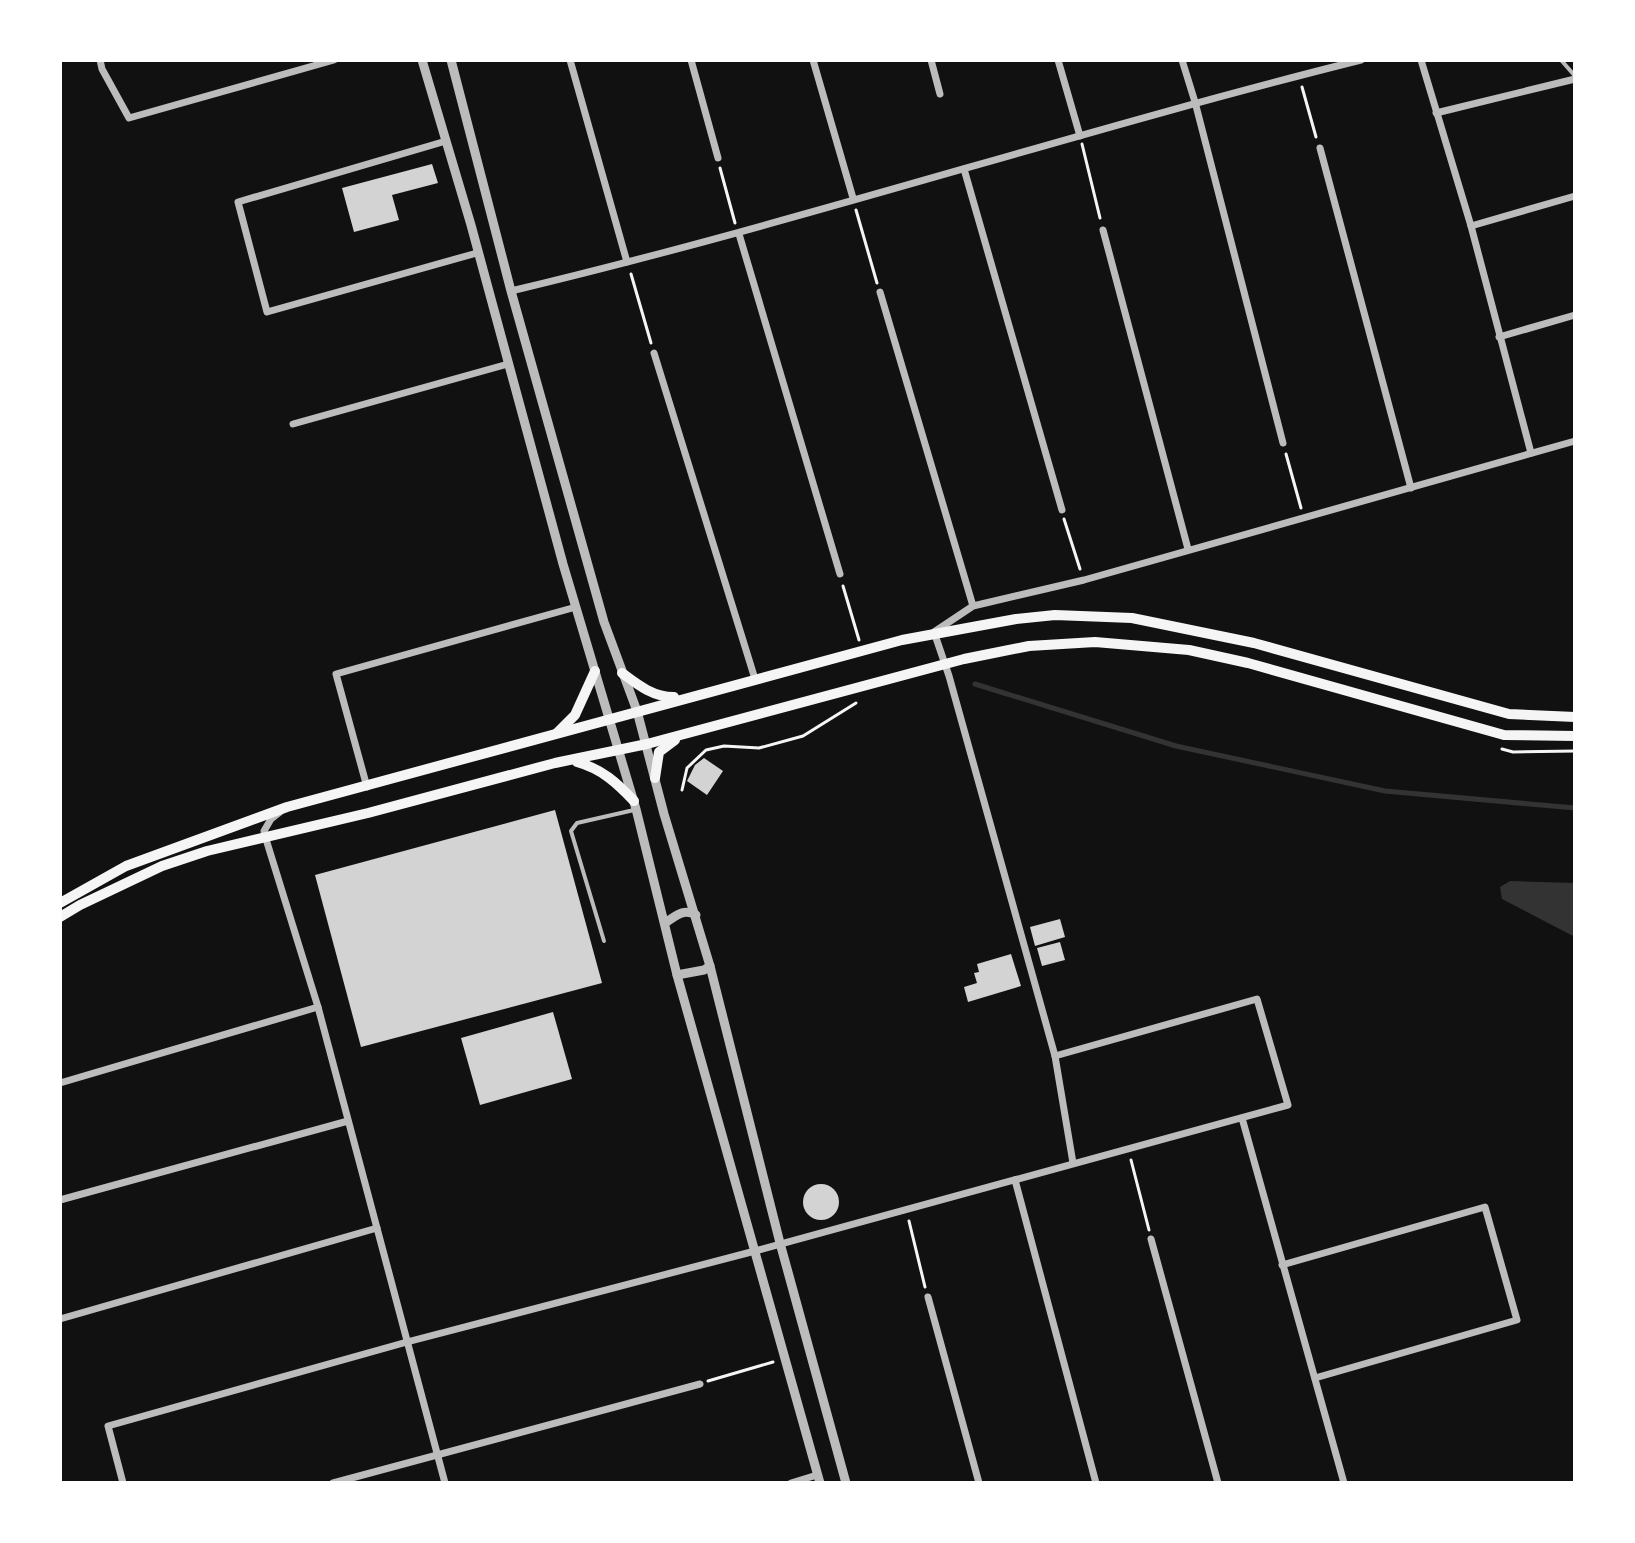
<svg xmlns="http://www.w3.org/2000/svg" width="1635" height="1543" viewBox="0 0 1635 1543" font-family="'Work Sans',sans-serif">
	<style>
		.water { fill: #333 }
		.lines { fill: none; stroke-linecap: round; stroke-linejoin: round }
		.stream { stroke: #333; stroke-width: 5 }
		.building { fill: #d3d3d3 }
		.path { stroke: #f5f5f5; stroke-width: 3 }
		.service { stroke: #bcbcbc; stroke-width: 4 }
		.minor { stroke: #bcbcbc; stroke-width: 7 }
		.tertiary { stroke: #bcbcbc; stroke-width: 9 }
		.secondary { stroke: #f5f5f5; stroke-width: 10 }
	</style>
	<rect width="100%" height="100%" fill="#111"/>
	<polygon class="water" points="1510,881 1575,883 1575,937 1502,899 1500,887"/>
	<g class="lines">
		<polyline class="stream" points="975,684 1176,746 1385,791 1575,808"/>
	</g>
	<g class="building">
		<polygon points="432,164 438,183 392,195 399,220 354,232 342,188"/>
		<polygon points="704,758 723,771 707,795 687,781 695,765"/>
		<polygon points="555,810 602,983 361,1047 315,875"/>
		<polygon points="1060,919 1065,937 1035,946 1030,927"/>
		<polygon points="1060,942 1065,960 1042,966 1037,948"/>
		<polygon points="1011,954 1021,986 968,1002 964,987 977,983 974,973 979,972 977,964"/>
		<polygon points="553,1012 572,1079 480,1105 461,1038"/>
		<circle cx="821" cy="1202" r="18"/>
	</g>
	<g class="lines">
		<g class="path">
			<polyline points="1302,87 1316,137"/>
			<polyline points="1082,144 1100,218"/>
			<polyline points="720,168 735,223"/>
			<polyline points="856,210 877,283"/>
			<polyline points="631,274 651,343"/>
			<polyline points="1286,454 1301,508"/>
			<polyline points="1064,519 1080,569"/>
			<polyline points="843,586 859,640"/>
			<polyline points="1502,749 1513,752 1575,751"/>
			<polyline points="682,790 687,768 706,750 724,746 759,748 803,736 856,703"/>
			<polyline points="1131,1160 1149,1230"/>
			<polyline points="909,1221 925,1287"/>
			<polyline points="708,1381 773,1362"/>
		</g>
		<g class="service">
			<polyline points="1561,60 1575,76"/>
			<polyline points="604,941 571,831 577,823 634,810"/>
		</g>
		<g class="minor">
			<polyline points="100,60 102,69 129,118 334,60"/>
			<polyline points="570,60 627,262"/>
			<polyline points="691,60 718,158"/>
			<polyline points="813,60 853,198"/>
			<polyline points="931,60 940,94"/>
			<polyline points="1058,60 1080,136"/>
			<polyline points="1182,60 1195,102 1283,443"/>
			<polyline points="1421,60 1471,226 1531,453"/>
			<polyline points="1436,113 1575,79"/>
			<polyline points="446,141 238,202 267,312 477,253"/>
			<polyline points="1320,148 1411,488"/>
			<polyline points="964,169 1062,510"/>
			<polyline points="1471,226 1575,196"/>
			<polyline points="1103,230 1188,549"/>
			<polyline points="739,234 840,574"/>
			<path d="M511 291C797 223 1076 131 1361 60"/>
			<polyline points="880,292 973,606"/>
			<polyline points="1499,337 1575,315"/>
			<polyline points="654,353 755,679"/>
			<polyline points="293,424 508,364"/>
			<polyline points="367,787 336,674 576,607"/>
			<polyline points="280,812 271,819 264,831 265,836 318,1007 445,1483"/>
			<polyline points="60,1083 318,1007"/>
			<polyline points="1242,1118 1344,1483"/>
			<polyline points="1073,1163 1055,1056 949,676 934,632 973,606 1084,580 1575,441"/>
			<polyline points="1015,1180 1096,1483"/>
			<polyline points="60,1200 348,1121"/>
			<polyline points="1151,1239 1218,1483"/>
			<polyline points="1282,1265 1485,1207 1517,1320 1315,1378"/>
			<polyline points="928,1297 979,1483"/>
			<polyline points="60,1319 377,1228"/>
			<polyline points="123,1483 108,1426 407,1342 755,1251 1288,1105 1257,999 1055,1056"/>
			<polyline points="333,1483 700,1384"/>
			<polyline points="791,1483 817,1475"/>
		</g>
		<g class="tertiary">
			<polyline points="422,60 471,225 563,564 636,809 677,975 820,1483"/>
			<polyline points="451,60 511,291 604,622 637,711 664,814 710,966 780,1243 846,1483"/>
			<path d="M665 923C676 916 683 908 696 915"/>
			<polyline points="677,975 704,970 710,966"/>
		</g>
		<g class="secondary">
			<path d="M622 673C638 685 653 697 674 697"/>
			<polyline points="557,733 575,715 595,671"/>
			<path d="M577 762C602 769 617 783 634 801"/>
			<polyline points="655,778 659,752 675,740"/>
			<polyline points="60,903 126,866 287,807 902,640 1016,619 1055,615 1132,618 1254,643 1509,714 1575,717"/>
			<polyline points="60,917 80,905 162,866 207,851 368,813 555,763 647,744 964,659 1029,646 1095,642 1189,650 1248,663 1504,735 1575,736"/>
		</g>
	</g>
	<rect width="1635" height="1543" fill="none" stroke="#ffffff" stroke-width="124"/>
</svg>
